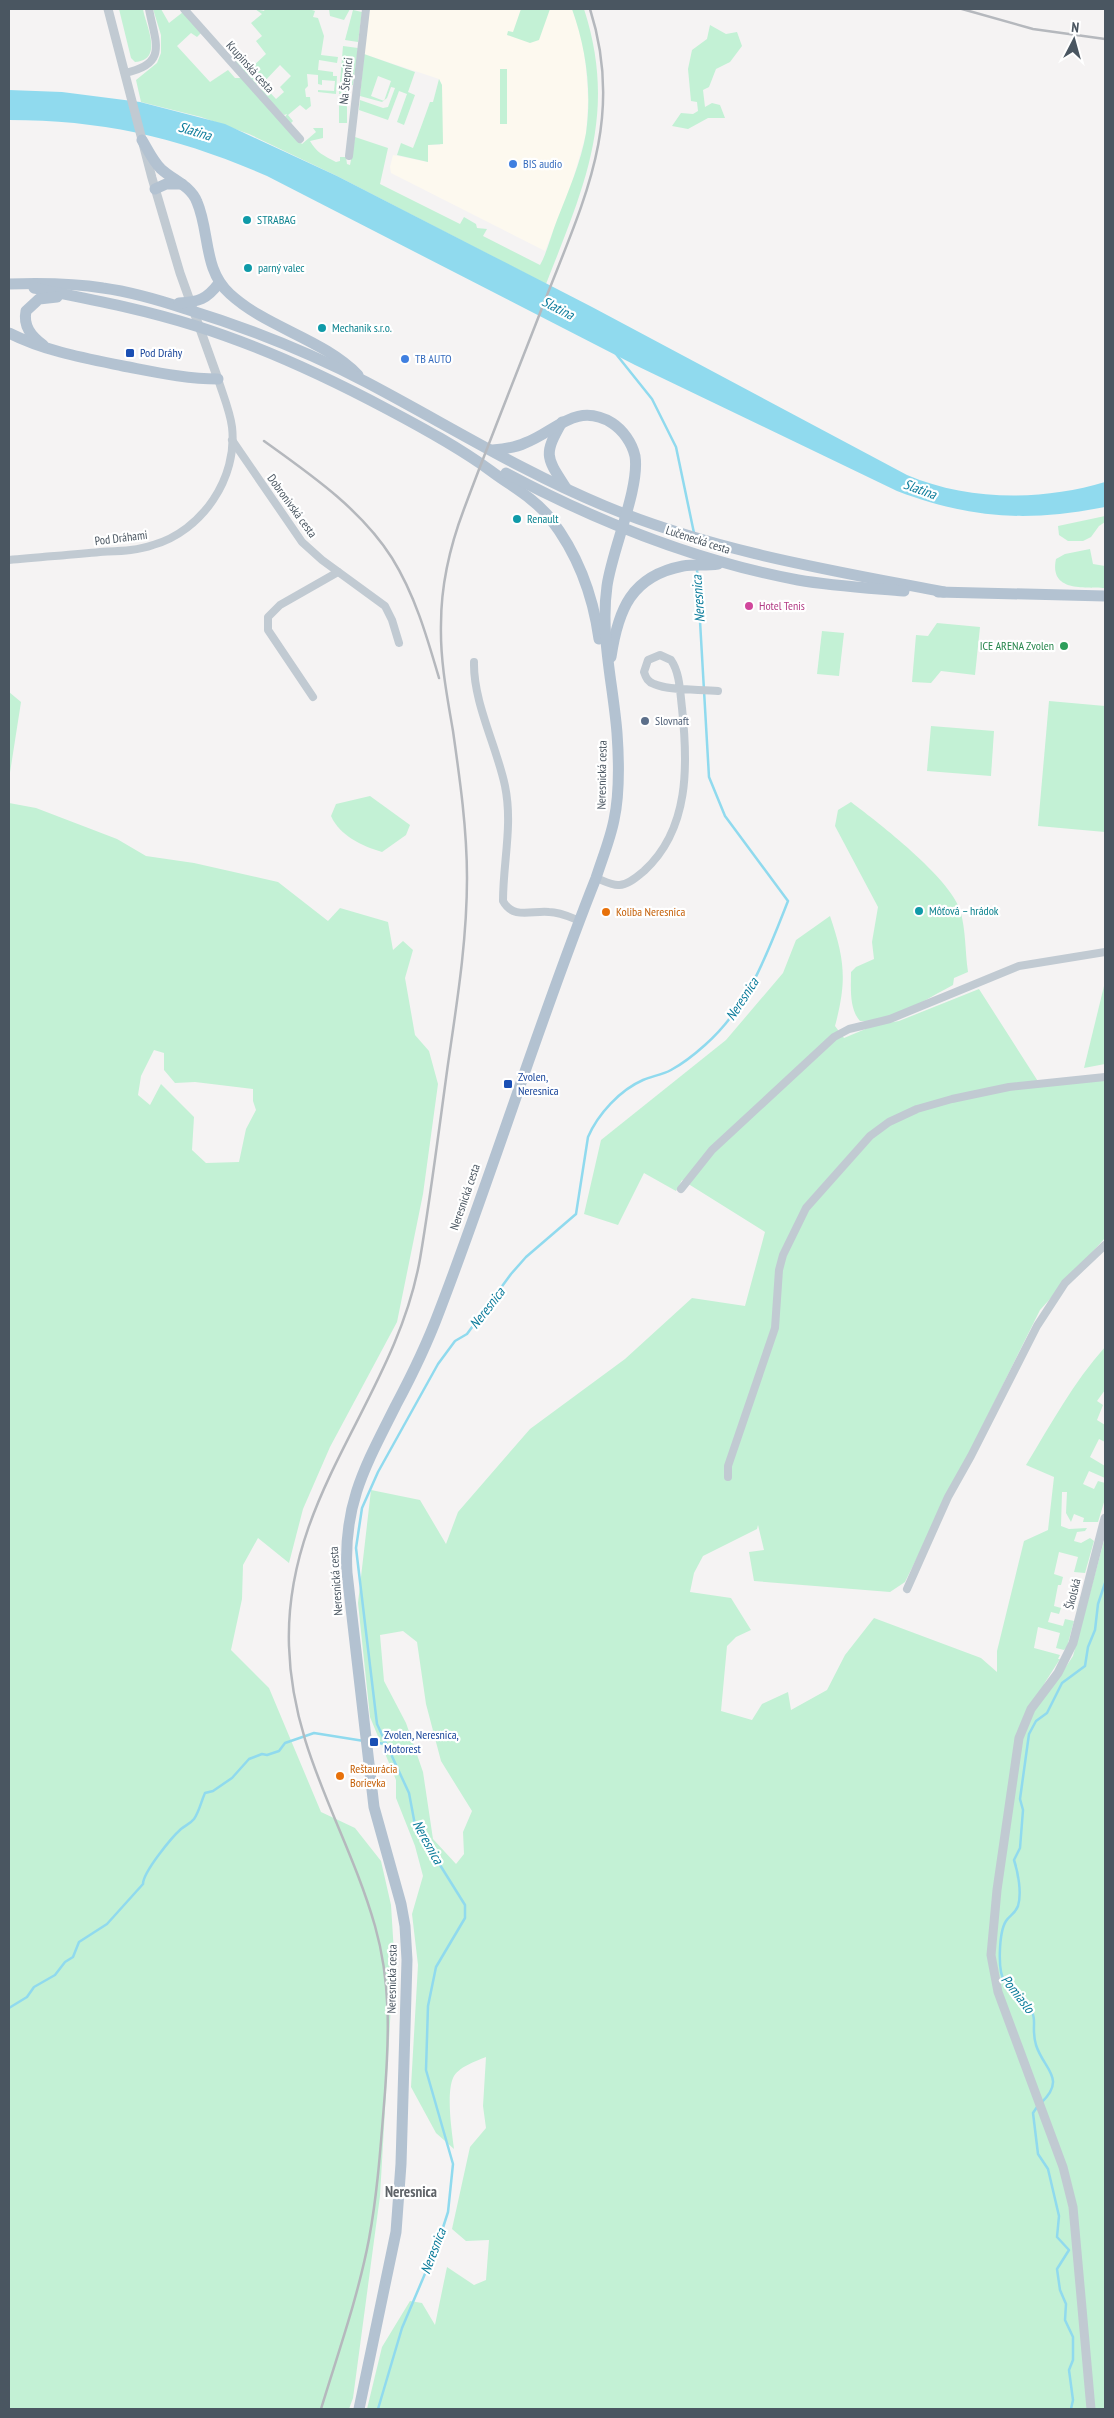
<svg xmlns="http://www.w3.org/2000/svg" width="1114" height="2418" viewBox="0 0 1114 2418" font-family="'PT Sans Narrow',sans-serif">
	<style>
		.commercial { fill: #fdf9ef }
		.green { fill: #c3f1d5; fill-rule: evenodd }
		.water { fill: #90daee }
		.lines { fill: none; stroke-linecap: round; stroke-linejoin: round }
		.stream { stroke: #90daee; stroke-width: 2.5 }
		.minor { stroke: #c1cad2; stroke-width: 8 }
		.tertiary { stroke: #c1cad2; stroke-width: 9 }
		.primary { stroke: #b3c2d1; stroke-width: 11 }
		.rail { stroke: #b5b8bd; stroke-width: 2.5 }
		.shop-dot { fill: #3f7fe0; stroke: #fff; stroke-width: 2 }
		.culture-dot { fill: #0f9aa8; stroke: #fff; stroke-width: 2 }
		.transit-dot { fill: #1a4fb4; stroke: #fff; stroke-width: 2 }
		.hotel-dot { fill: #d1479c; stroke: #fff; stroke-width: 2 }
		.leisure-dot { fill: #2e9e5b; stroke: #fff; stroke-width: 2 }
		.service-dot { fill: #5c6f8a; stroke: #fff; stroke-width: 2 }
		.food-dot { fill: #e8710a; stroke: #fff; stroke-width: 2 }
		.labels { text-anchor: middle; stroke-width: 4.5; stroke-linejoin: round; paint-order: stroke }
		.street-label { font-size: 12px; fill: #4a5661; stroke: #fff }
		.shop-label { font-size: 12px; fill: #366cbe; stroke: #fff; text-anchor: start }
		.culture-label { font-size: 12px; fill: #0d838f; stroke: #fff; text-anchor: start }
		.transit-label { font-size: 12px; fill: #164399; stroke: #fff; text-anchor: start }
		.hotel-label { font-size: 12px; fill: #b23c85; stroke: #fff; text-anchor: start }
		.leisure-label { font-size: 12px; fill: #27864d; stroke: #fff; text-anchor: end }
		.service-label { font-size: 12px; fill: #4e5e75; stroke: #fff; text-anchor: start }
		.food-label { font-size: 12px; fill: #c56008; stroke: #fff; text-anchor: start }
		.water-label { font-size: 14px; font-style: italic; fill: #0c7c9b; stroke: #fff }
		.quarter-label { font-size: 15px; font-weight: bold; fill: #5f6368; stroke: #fff }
	</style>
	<rect width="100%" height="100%" fill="#f5f3f3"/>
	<polygon class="commercial" points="369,9 572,9 582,37 586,69 588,100 586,134 571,186 545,251 391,173 390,167 393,155 427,162 428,145 440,145 442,85 439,79 364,54"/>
	<g class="green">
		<path d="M119 9H143C145 24 165 60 135 62L131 58Z"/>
		<path d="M153 9H161L169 23 183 12 201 33 197 37 191 33 177 46 210 82 228 70 235 78H243L302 144 316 132 313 128H323V138L310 141C316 152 324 156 336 162L340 161V157H346L347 164 350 165 355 137 388 148 380 184 460 224 464 217 476 224 477 228 487 229 483 236 540 265C547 253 551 235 557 220 568 192 581 162 586 133 592 91 586 48 572 9H584C618 114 584 187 546 284L337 176 249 134 201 117 141 102 136 80 157 63 161 53V35Z"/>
		<polygon points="255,9 264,11 265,9 309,9 315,11 313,17 318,18 324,36 321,55 338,57 337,63 319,60 318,70 333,72 333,76 337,76 336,94 318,92 318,90 334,91 335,81 322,80 322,85 318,84 318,75 307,74 308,86 305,89 306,97 310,97 311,106 306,110 300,105 288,115 293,121 290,124 285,117 287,114 284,115 260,91 265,87 276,99 284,92 280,87 291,76 280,65 262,84 260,82 255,86 235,63 240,58 250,69 266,54 256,41 262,36 251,23 262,14"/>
		<polygon points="329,9 350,9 344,20 330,16"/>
		<polygon points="521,9 550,9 539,40 530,43 507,35 508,31 513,32"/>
		<polygon points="353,10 362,12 358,42 345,40"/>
		<polygon points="710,25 726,34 737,32 742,46 730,62 716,69 709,87 703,90 705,107 712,103 720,105 725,118 708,118 688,129 672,126 681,113 693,114 698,111 697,102 691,101 688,69 692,50 707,39"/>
		<polygon points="343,46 358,48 353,85 349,86 348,94 339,94"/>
		<path d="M364 54 415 72 408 92 415 95 404 125 397 122 407 94 399 91 388 120 359 110 360 100 383 108 388 107 395 88 391 87 387 98 382 102 360 96ZM378 76 391 81 384 101 371 96Z"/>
		<rect x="500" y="69" width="7" height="55"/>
		<path d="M439 79 442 85 443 144 428 145V162L397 155 401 143 413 148C419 133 424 119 430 102H433Z"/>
		<rect x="339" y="101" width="8" height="22"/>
		<polygon points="1105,516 1105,522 1099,526 1091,537 1083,541 1068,541 1059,535 1058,526"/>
		<path d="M1090 549 1093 564 1105 566V588C1084 587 1049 592 1056 559L1065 554Z"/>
		<polygon points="937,623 980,627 975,675 941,671 931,683 912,682 916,635 928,636"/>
		<polygon points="822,631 844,633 839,676 817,674"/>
		<polygon points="9,692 21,702 9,779"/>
		<polygon points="1049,701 1105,706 1105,832 1038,826"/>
		<polygon points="931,726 994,731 991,776 927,771"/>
		<path d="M370 796 410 825 406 835 382 852C362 846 340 836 331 816L336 804Z"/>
		<path d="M851 802C880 824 949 877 960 910 966 929 965 952 968 972L954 978 953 985C926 999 892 1023 860 1021 849 1009 851 988 851 972L856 967 874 959 872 942 878 907 835 826 838 810Z"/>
		<path d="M9 803 36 808 117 839 146 856 194 863 278 882 328 921 340 908 388 922 393 950 403 941 413 950 405 978 415 1035 429 1051 438 1084 423 1194 397 1322 330 1447 303 1509 289 1563 258 1538 243 1565 242 1599 231 1650 269 1688 321 1812 355 1828 381 1861 391 1905 394 1953 380 2196 353 2398 349 2409H9ZM154 1050 164 1053V1070L175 1083 195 1082 253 1089V1101L256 1110 246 1129 239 1162 206 1163 192 1150 194 1117 161 1084 150 1105 138 1095 141 1076Z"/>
		<path d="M830 916C845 960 847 981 835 1026L844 1038 875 1025 899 1021 979 989 1041 1086 1105 1079V1238L1040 1310 905 1582 890 1592 754 1581 749 1552 764 1550 758 1525 757 1529 703 1556 694 1573 690 1592 731 1598 751 1630 736 1637 727 1646 721 1711 752 1720 762 1704 788 1692 791 1710 827 1690 845 1655 874 1618 981 1658 997 1672V1651L1024 1541 1048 1530 1054 1477 1026 1465C1051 1424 1073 1383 1105 1347V1390L1097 1401 1103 1405 1097 1420 1105 1425V1442L1099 1439 1090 1457 1105 1466V1478L1089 1471 1083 1484 1094 1489 1098 1481 1105 1483V1499L1098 1522H1083L1084 1518 1074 1514 1071 1522 1066 1513 1067 1492H1062L1061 1526 1069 1529 1087 1528 1085 1531 1077 1532 1074 1541 1081 1543 1090 1538 1094 1541 1085 1573 1074 1572 1078 1557 1059 1552 1054 1574 1063 1577 1061 1585H1058L1054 1606 1061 1608 1059 1614 1051 1612 1048 1622 1063 1626 1065 1619 1074 1621 1067 1647 1064 1650 1056 1648 1060 1633 1038 1627 1034 1648 1060 1655 1058 1659H1060L1044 1684 1059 1677 1073 1656 1105 1537V2409H367L382 2347 410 2301 422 2303 435 2325 447 2267 474 2285 486 2280 489 2240 466 2241 452 2229 470 2147 486 2128 483 2106 486 2057C476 2061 458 2067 453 2078 446 2095 452 2132 454 2149L436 2133 411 2087 418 1965 412 1914 423 1876 415 1846 396 1798V1780L370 1717 358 1603 371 1490 420 1500 446 1544 458 1512 530 1429 625 1359 692 1298 745 1306 765 1232 682 1180 676 1191 644 1173 618 1225 584 1214 601 1140 726 1040 783 973 796 940ZM403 1631 417 1642 426 1704 441 1761 472 1811 463 1832 464 1854 456 1864 433 1839 423 1772 406 1723 384 1681 380 1635Z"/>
		<polygon points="1105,982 1105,1064 1084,1068"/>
	</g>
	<path class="water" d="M9 90 62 92 140 102 225 124 337 176 592 307 907 475C968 501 1042 501 1105 482V507C1028 522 971 519 897 491L635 365 267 176C180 138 104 120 9 120Z"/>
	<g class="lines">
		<g class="stream">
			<polyline points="616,354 652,399 676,447 694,533"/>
			<polyline points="370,1742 386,1744"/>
			<path d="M9 2008 27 1997 34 1987 55 1975 65 1962 73 1957 79 1942 107 1924 143 1884C143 1872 172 1837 181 1829 186 1825 190 1824 194 1819 199 1812 201 1802 205 1793L213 1791 232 1778 249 1759 262 1754 267 1755 279 1751 285 1743 314 1733 364 1741"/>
			<path d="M1041 2103C1067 2078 1044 2070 1036 2045 1029 2021 1044 2016 1017 1998L1016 1988C1013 1987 1008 1985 1005 1982 997 1972 999 1932 1006 1921 1010 1915 1015 1914 1018 1906 1022 1893 1018 1872 1014 1860L1020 1848 1023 1810 1020 1799 1029 1734 1036 1721 1047 1713 1062 1683 1085 1666 1088 1647 1095 1630 1098 1604 1105 1583"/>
			<polyline points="1037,2107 1033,2113 1038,2154 1048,2169 1059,2216 1057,2237 1069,2250 1057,2269 1060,2290 1066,2304 1065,2320 1073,2337 1073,2360 1069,2370 1073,2400 1071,2409"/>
			<path d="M378 2409 402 2328 438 2243 448 2212 453 2164 426 2070 428 2006 436 1967 465 1918V1905L415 1825 409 1793 377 1724 356 1548 362 1508 378 1472 438 1364 455 1341 467 1334 511 1274 526 1257 576 1214 588 1137C598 1114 620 1090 643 1080 652 1076 662 1075 671 1070 684 1063 695 1054 705 1045 749 1006 767 954 788 901L725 816 709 777 697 569"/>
		</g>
		<g class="minor">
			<polyline points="184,9 300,139"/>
			<path d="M125 73C169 64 155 42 149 9"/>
			<polyline points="349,156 366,9"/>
			<polyline points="232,440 302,542 322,560 385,606 392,620 399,643"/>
			<path d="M9 560C39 557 70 555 100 552 118 551 136 551 153 545 202 531 238 478 232 427 230 411 223 395 218 379"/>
			<path d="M474 662C473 702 497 747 505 786 513 825 503 862 503 901 513 920 533 910 549 912 560 912 570 917 580 921"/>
			<polyline points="313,697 268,630 268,617 280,605 338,572"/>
			<path d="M596 878C602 880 611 885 618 885 627 886 638 876 644 871 690 829 688 764 682 708 680 692 680 673 671 660L660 655 648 660 644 672C646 678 648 682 654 684 670 691 700 689 718 691"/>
			<polyline points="681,1189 712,1150 834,1037 849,1029 890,1019 1019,966 1105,952"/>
			<polyline points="728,1477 728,1466 775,1328 779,1270 783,1255 806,1208 870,1136 889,1122 917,1109 952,1099 1009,1087 1105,1077"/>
			<polyline points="907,1589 948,1497 971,1456 1037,1326 1065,1283 1105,1245"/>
		</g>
		<g class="tertiary">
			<polyline points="108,9 152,178 180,273 218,379"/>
			<polyline points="1091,2409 1073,2207 1063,2167 998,1992 991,1955 997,1890 1019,1738 1031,1709 1058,1673 1073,1643 1105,1518"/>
		</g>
		<g class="primary">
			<path d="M142 140C148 150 153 161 161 169 173 180 191 186 197 202 210 232 203 270 230 294 267 328 323 339 358 375"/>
			<polyline points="155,189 166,184 182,184"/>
			<path d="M9 284C41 283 72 283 103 288 132 292 159 300 186 309 248 328 308 352 366 382 446 424 522 472 605 506 713 551 829 570 944 592"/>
			<path d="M34 288C89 299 143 309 196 326 263 347 325 376 387 409 423 428 458 447 491 471 511 486 534 498 550 518 577 553 593 595 599 639"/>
			<path d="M179 303C199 302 207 299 219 283"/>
			<path d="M9 333C45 351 84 358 123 366 155 372 186 379 218 379"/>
			<path d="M43 345C31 336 23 326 26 311L39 299 57 297"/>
			<path d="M562 422C543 455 546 457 566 488"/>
			<path d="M506 473C598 522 696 561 798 580 833 586 869 588 904 591"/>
			<polyline points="938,592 1105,596"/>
			<path d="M611 657C618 610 631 576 683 566 695 564 706 566 718 564"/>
			<path d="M359 2409 396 2232 401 2164 407 1960 405 1926 401 1904 374 1807 347 1573C343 1503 366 1465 396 1405 412 1375 427 1344 439 1312 494 1169 539 1021 596 878 602 859 610 840 614 820 620 792 619 761 617 733 613 683 600 636 607 586 612 550 640 488 635 456 632 443 623 430 612 423 576 401 555 432 525 443 515 448 503 449 492 450"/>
		</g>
		<g class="rail">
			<polyline points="962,9 1033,29 1105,39"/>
			<path d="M264 441C310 474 361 509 392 558 415 595 427 637 439 678"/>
			<path d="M321 2409C338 2353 358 2297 369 2239 378 2190 381 2141 385 2092 389 2036 391 1982 375 1926 347 1828 292 1752 289 1646 284 1495 395 1399 420 1259 431 1194 439 1129 448 1064 457 1002 467 941 467 878 467 829 460 780 453 731 447 696 440 660 441 624 441 584 450 546 464 509 489 442 516 375 542 308 582 204 626 122 590 9"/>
		</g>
	</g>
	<g class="shop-dot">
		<circle cx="513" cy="164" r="5"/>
		<circle cx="405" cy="359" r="5"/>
	</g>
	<g class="culture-dot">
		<circle cx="247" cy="220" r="5"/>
		<circle cx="248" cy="268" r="5"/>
		<circle cx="322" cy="328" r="5"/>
		<circle cx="517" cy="519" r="5"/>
		<circle cx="919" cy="911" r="5"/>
	</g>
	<g class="transit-dot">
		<rect x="125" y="348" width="10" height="10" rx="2.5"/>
		<rect x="503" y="1079" width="10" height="10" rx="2.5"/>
		<rect x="369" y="1737" width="10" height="10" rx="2.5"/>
	</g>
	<circle class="hotel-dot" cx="749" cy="606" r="5"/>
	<circle class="leisure-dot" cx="1064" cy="646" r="5"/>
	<circle class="service-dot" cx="645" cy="721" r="5"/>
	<g class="food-dot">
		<circle cx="606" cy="912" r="5"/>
		<circle cx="340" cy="1776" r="5"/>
	</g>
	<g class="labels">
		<g class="street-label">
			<text transform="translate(250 67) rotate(48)" y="4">Krupinská cesta</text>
			<text transform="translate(346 81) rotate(-84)" y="4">Na Štepnici</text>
			<text transform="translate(292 506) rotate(54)" y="4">Dobronivská cesta</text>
			<text transform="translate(121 538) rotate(-7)" y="4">Pod Dráhami</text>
			<text transform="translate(698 540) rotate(18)" y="4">Lučenecká cesta</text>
			<text transform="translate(602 775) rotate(-89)" y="4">Neresnická cesta</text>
			<text transform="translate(465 1197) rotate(-71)" y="4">Neresnická cesta</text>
			<text transform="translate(336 1581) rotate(-94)" y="4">Neresnická cesta</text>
			<text transform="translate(1073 1594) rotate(-76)" y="4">Školská</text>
			<text transform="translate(392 1979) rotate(-89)" y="4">Neresnická cesta</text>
		</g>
		<g class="shop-label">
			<text x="523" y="168">BIS audio</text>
			<text x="415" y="363">TB AUTO</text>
		</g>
		<g class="culture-label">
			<text x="257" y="224">STRABAG</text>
			<text x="258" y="272">parný valec</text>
			<text x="332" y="332">Mechanik s.r.o.</text>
			<text x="527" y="523">Renault</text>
			<text x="929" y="915">Môťová – hrádok</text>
		</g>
		<g class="transit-label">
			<text x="140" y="357">Pod Dráhy</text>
			<text x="518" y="1081">Zvolen,<tspan x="518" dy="14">Neresnica</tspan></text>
			<text x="384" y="1739">Zvolen, Neresnica,<tspan x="384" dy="14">Motorest</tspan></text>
		</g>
		<g class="hotel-label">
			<text x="759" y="610">Hotel Tenis</text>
		</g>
		<g class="leisure-label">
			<text x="1054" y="650">ICE ARENA Zvolen</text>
		</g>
		<g class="service-label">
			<text x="655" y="725">Slovnaft</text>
		</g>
		<g class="food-label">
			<text x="616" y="916">Koliba Neresnica</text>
			<text x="350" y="1773">Reštaurácia<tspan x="350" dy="14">Borievka</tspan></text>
		</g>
		<g class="water-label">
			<text transform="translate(195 131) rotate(17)" y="5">Slatina</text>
			<text transform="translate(558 308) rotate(27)" y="5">Slatina</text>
			<text transform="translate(920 489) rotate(20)" y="5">Slatina</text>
			<text transform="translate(698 599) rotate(-94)" y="5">Neresnica</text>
			<text transform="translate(742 999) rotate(-57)" y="5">Neresnica</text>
			<text transform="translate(487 1308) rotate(-52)" y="5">Neresnica</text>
			<text transform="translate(428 1842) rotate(61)" y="5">Neresnica</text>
			<text transform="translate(1018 1994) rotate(52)" y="5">Pomiaslo</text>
			<text transform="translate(433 2251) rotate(-69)" y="5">Neresnica</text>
		</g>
		<g class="quarter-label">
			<text x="411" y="2197">Neresnica</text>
		</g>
	</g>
	<rect width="1114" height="2418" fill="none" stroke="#4a5661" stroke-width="20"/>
	<g transform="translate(1074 40) rotate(6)" stroke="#ffffff" stroke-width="4" paint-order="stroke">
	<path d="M0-4L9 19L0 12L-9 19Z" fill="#4a5661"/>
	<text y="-8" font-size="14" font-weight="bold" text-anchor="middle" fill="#4a5661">N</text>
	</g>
</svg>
